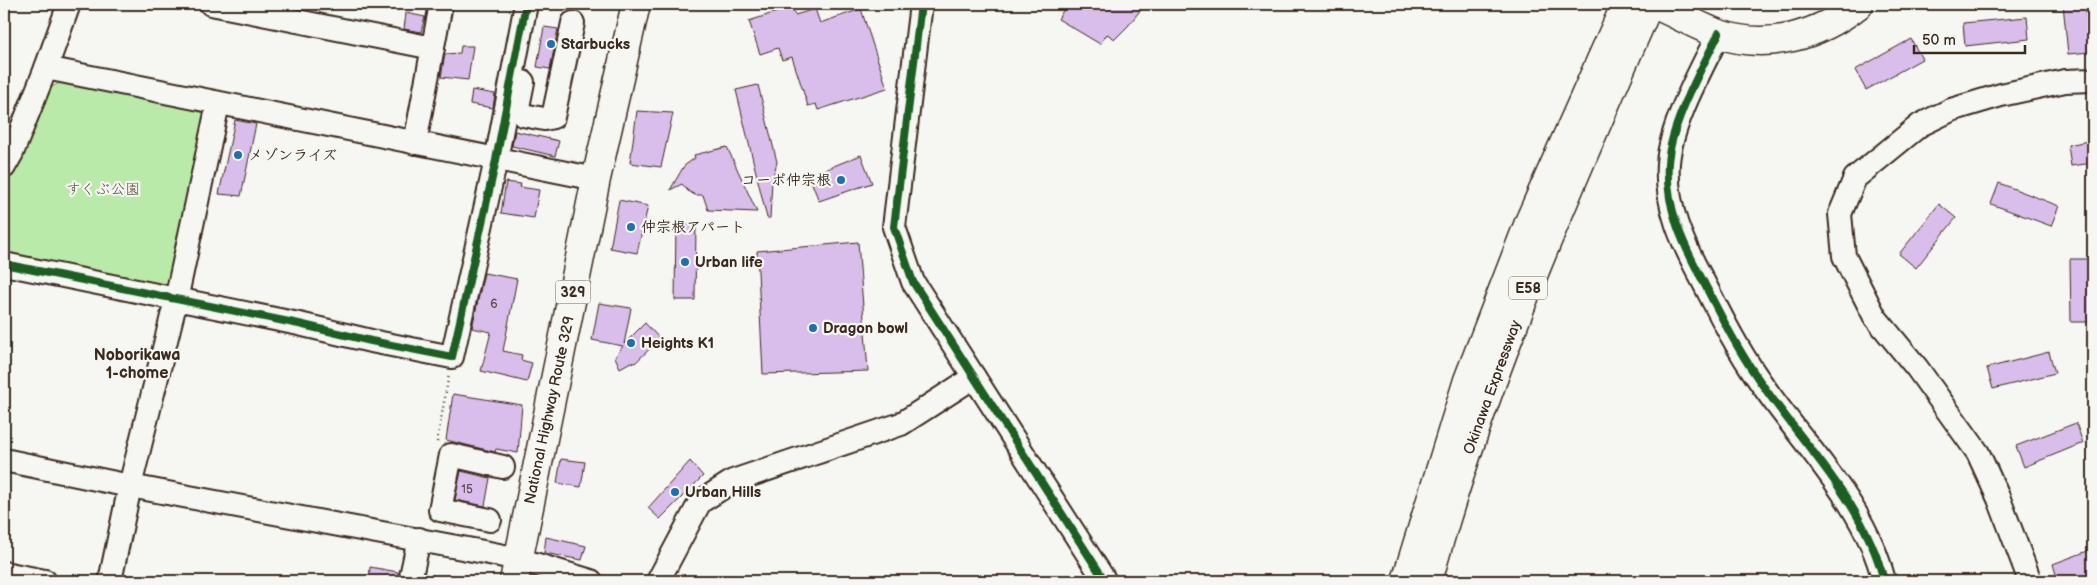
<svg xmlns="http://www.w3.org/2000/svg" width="2097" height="585" viewBox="0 0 2097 585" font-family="'Balsamiq Sans','Klee One',sans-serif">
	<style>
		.green { fill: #baeaa9; stroke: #7a8a64 }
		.building { fill: #d9bdeb; stroke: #3b2a1e }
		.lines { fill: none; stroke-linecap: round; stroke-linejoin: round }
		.minor-casing { stroke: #3b2a1e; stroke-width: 26 }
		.major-casing { stroke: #3b2a1e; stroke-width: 31 }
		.highway-casing { stroke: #3b2a1e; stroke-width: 31 }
		.path { stroke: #3b2a1e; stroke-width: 2.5; stroke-dasharray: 1 4; stroke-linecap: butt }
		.minor { stroke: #f6f6f2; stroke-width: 22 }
		.major { stroke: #f6f6f2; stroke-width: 28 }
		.highway { stroke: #f6f6f2; stroke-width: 28 }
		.cycleway-casing { stroke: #f6f6f2; stroke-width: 11 }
		.cycleway { stroke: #1b5e20; stroke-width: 8 }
		.poi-dot { fill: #1f6fb2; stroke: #f6f6f2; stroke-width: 2 }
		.labels { text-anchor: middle; stroke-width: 4.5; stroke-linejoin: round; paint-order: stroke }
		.number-label { font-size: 12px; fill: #624f51 }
		.shield { fill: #f6f6f2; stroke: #73675e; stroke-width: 1 }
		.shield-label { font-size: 14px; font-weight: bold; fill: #3b2a1e }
		.poi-label { font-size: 15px; font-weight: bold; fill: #3b2a1e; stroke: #f6f6f2; text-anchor: start }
		.park-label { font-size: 15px; fill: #54503a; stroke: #f6f6f2 }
		.street-label { font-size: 15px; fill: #3b2a1e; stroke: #f6f6f2 }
		.neighbourhood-label { font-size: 16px; font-weight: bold; fill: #3b2a1e; stroke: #f6f6f2 }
	</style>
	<rect width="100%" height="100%" fill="#f6f6f2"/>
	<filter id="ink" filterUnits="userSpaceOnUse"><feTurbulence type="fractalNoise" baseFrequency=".02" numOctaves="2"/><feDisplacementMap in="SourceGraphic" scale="10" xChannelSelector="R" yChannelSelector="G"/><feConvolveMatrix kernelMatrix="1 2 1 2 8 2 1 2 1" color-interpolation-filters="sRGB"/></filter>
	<g filter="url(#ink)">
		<polygon class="green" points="65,80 210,109 171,292 4,260 4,187 20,158 52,87"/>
		<g class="building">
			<polygon points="1065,4 1145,4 1128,26 1115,39 1107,34 1100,44 1058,19 1064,9"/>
			<polygon points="2063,4 2085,4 2090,52 2068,54"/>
			<polygon points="792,7 795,15 815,9 820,23 861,9 887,88 818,110 816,104 808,106 792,57 782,60 778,48 760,54 749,21"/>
			<polygon points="406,13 425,17 421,32 404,29"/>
			<polygon points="2027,17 2029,39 1965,46 1963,23"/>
			<polygon points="544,27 558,29 550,69 537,67"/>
			<polygon points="1911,39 1922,59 1866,90 1855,70"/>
			<polygon points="461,46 473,46 468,80 441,77 445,54 460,53"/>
			<polygon points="758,85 777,162 772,180 770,218 767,218 736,90"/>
			<polygon points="472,90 495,94 493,108 470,104"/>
			<polygon points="637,111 673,113 661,167 630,163"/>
			<polygon points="235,120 256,124 241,196 219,194"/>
			<polygon points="515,131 559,141 555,156 512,146"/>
			<polygon points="2093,140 2093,163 2071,166 2068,145"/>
			<polygon points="727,147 757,212 708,210 703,195 695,195 688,191 682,184 670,190 684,166 695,158 694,155"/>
			<polygon points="861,155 872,183 819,201 809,176"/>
			<polygon points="506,182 521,184 520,187 539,190 534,218 501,213"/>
			<polygon points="1999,183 2059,206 2051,226 1991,204"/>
			<polygon points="619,200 648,206 637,253 610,248"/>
			<polygon points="1939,204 1956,218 1916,268 1899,254"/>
			<polygon points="676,224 696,224 695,300 675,300"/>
			<polygon points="858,242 868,371 763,374 757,251"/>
			<polygon points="2070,259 2093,259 2093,322 2071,322"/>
			<polygon points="484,273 517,279 503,351 522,355 521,360 532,363 527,382 481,371 491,332 472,328"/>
			<polygon points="599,303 631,308 624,344 645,323 660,339 635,363 631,362 620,368 615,357 623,346 592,340"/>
			<polygon points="2049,352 2055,373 1993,389 1987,368"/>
			<polygon points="453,394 522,405 518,453 496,449 495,452 446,440"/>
			<polygon points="2076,423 2083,443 2024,467 2016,446"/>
			<polygon points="561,459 585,462 581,487 557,483"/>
			<polygon points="690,461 703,476 660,519 648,508"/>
			<polygon points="461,471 490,478 485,506 455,500"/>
			<polygon points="546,537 586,546 582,560 544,553"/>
			<polygon points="2093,549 2093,573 2070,581 2058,581 2053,564"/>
			<polygon points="370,567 398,572 397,581 369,581"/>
		</g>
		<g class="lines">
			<g class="minor-casing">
				<g id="minor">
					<polyline points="211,4 433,48"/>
					<polyline points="921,4 894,227 913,282 1105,581"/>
					<path d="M1719 33C1701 70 1671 123 1668 163 1665 207 1683 244 1703 281 1720 314 1736 347 1757 377 1801 443 1865 502 1884 581"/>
					<polyline points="46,68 596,179"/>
					<polyline points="523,82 518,107 523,115 544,119 553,117 573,23"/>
					<polyline points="415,143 441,4"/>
					<polyline points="4,167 12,153 46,68 69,4"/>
					<polyline points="4,264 299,324 371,341 452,357 496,160 526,4"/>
					<polyline points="4,460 130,486 489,553 518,559 591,581"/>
					<polyline points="490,520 440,510 451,455 503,467"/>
					<polyline points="4,573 45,581"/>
					<polyline points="110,581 130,486 176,300 218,104"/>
					<polyline points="410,581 419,539"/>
					<polyline points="658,581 700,502 733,481 901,424 974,377"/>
					<polyline points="2030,581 1999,499 1978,453 1917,368 1875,317 1844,256 1840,214 1855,178 1920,125 1951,110 2001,95 2065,81 2093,80"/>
				</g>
			</g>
			<g class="major-casing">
				<path id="major" d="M1653 4C1675 13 1697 26 1719 34 1769 51 1820 35 1859 4"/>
			</g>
			<g class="highway-casing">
				<g id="highway">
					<polyline points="514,581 596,179 636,4"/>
					<polyline points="1406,581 1468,380 1530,220 1626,4"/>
					<path d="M1428 581C1482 382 1566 193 1649 4"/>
				</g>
			</g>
			<polyline class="path" points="437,442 449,374"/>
			<use href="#minor" class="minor"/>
			<use href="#major" class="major"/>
			<use href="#highway" class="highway"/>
			<g class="cycleway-casing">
				<g id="cycleway">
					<polyline points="921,4 894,227 913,282 1105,581"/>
					<path d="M1719 33C1701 70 1671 123 1668 163 1665 207 1683 244 1703 281 1720 314 1736 347 1757 377 1801 443 1865 502 1884 581"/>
					<polyline points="4,264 299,324 371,341 452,357 496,160 526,4"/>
				</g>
			</g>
			<use href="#cycleway" class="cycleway"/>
		</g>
	</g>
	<g class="poi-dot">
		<circle cx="551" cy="44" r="5"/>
		<circle cx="238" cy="155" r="5"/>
		<circle cx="841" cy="180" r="5"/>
		<circle cx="631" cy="227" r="5"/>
		<circle cx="685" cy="262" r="5"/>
		<circle cx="813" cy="328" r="5"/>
		<circle cx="631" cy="343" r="5"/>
		<circle cx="675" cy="492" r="5"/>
	</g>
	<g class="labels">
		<g class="number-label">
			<text x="494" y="308">6</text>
			<text x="467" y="493">15</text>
		</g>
		<g class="shield">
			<rect x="1509" y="276.5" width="38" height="23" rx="4"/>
			<rect x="555.5" y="280.5" width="35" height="23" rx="4"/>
		</g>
		<g class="shield-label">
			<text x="1528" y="293">E58</text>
			<text x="573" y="297">329</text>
		</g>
		<g class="poi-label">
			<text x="561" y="49">Starbucks</text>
			<text x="248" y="160">メゾンライズ</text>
			<text x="831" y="185" text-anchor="end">コーポ仲宗根</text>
			<text x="641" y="232">仲宗根アパート</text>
			<text x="695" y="267">Urban life</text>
			<text x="823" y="333">Dragon bowl</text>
			<text x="641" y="348">Heights K1</text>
			<text x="685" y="497">Urban Hills</text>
		</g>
		<g class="park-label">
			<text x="103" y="194">すくぶ公園</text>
		</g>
		<g class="street-label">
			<text transform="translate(1492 387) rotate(-70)" y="5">Okinawa Expressway</text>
			<text transform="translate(549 410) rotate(-78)" y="5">National Highway Route 329</text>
		</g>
		<g class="neighbourhood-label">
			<text x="137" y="360">Noborikawa<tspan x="137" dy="18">1-chome</tspan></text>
		</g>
	</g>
	<rect width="2097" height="585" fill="none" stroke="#f6f6f2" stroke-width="20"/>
	<rect x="10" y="10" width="2077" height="565" fill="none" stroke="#3b2a1e" stroke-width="2" filter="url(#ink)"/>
	<path d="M1914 45v8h111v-8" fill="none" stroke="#3b2a1e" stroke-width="2.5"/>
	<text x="1922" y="45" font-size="15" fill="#3b2a1e" stroke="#f6f6f2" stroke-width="4" paint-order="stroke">50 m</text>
</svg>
